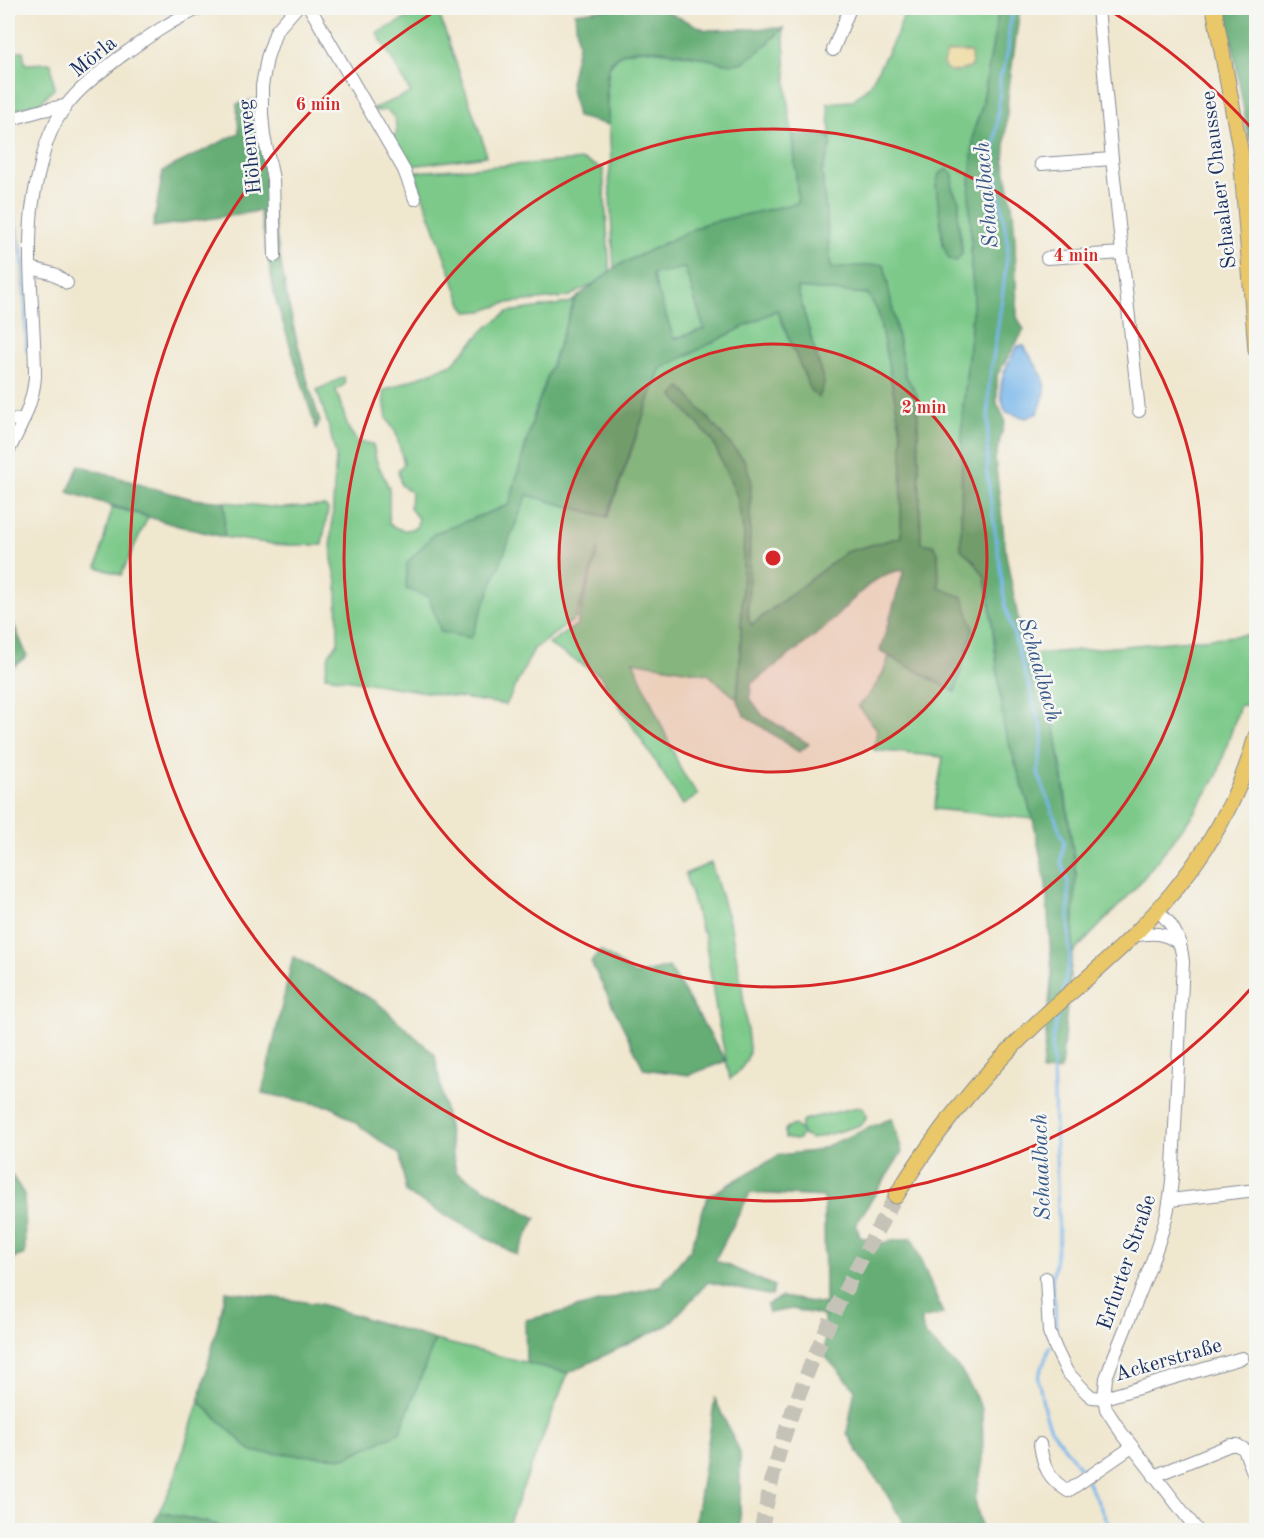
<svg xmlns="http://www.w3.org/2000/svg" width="1264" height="1538" viewBox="0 0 1264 1538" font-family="'Old Standard TT',serif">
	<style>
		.green { fill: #7cc989; stroke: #4c7c74; stroke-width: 1.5; fill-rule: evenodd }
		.forest { fill: #65ad75; stroke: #406e6a; stroke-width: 1.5; fill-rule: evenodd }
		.sand { fill: #eeda9e; stroke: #84847e; stroke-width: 1.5 }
		.water { fill: #78b6eb; stroke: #4a72a4; stroke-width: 1.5 }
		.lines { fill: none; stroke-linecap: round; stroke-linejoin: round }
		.stream { stroke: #78b6eb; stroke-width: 3 }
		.major-tunnel { stroke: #c5c2b8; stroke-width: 15; stroke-dasharray: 15 8; stroke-linecap: butt }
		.minor-casing { stroke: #868b96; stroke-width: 14 }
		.major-casing { stroke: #868b96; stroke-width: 17 }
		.minor { stroke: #fff; stroke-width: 12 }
		.major { stroke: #eac769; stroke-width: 15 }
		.ring { fill: none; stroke: #d62828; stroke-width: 3 }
		.labels { text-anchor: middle; stroke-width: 5; stroke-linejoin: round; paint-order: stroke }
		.street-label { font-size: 21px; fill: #1b2f5e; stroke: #f6f6f2 }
		.water-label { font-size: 22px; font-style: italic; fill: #375888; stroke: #f6f6f2 }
		.centre { fill: #d62828; stroke: #f6f6f2; stroke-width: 3 }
		.ring-label { font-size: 18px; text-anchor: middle; font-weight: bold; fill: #d62828; stroke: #f6f6f2; stroke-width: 5; stroke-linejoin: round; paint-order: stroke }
	</style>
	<rect width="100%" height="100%" fill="#f6f6f2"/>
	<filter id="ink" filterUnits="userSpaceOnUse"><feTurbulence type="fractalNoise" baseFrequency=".0167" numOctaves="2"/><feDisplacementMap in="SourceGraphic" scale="12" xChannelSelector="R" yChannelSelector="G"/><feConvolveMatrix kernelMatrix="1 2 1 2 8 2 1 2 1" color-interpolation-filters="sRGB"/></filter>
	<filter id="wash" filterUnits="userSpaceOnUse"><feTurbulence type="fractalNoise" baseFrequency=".008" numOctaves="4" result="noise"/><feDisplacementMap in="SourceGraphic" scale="24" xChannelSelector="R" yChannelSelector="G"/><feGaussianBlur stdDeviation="1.35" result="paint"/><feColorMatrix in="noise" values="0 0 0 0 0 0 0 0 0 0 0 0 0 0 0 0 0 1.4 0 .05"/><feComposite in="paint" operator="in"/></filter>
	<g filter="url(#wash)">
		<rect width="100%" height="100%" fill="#f0e7cf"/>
		<g class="green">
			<polygon points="427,8 437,8 483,142 486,156 411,166 404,161 391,139 397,132 395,118 387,110 377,111 372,109 411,93 377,33"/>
			<path d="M906 8H999L982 106 974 130 971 267 974 295 962 418 961 549 974 561 984 575 989 596 1004 727 1033 819 934 809 943 757 874 750 877 729 858 706C873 692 884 676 889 656L955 692 939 588 938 553 921 543 917 395 905 374 884 265 831 268 822 172 831 145 828 103 852 101 870 85 897 34ZM953 175 952 188 959 201 958 219 962 246V253L956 261 943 245 940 215Z"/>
			<polygon points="783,28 788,106 794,146 798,203 704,224 614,268 609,178 611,159 607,88 609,67 621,53 644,49 700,57 724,63 766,45"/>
			<polygon points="23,51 25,64 51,63 54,89 39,103 8,112 8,52"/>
			<polygon points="583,160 603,169 610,273 608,276 568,297 507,303 482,311 467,312 462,304 414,172"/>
			<polygon points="685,268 705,329 673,339 652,274"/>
			<path d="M797 288 868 294 878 312 902 436 901 537 846 552 751 625 748 618 751 479 681 387 674 395 712 440 737 496 744 534 740 662 737 699 708 674 633 661 682 772 698 795 683 805 600 675 548 644 577 625 598 549 576 618 534 649 506 705 325 676 329 654 338 643 337 582 332 559 331 539 336 455 328 424 317 390 344 377 345 384 336 390 349 430 358 442 373 444 376 460 389 488V524C401 531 405 532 417 527L418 519 410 508 411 492 401 485 398 470 404 464 396 433 387 419 383 391 452 364 486 328 508 312 569 303 575 299 535 412 509 505 435 533 429 597 441 632 527 494 608 517 660 369 777 310 811 391 824 383Z"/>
			<polygon points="225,502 280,508 325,506 328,510 322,545 280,545 224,537"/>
			<polygon points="112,507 148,517 121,575 97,567"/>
			<polygon points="1256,634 1255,705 1240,705 1217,776 1191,817 1134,890 1072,954 1076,873 1063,776 1052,712 1027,655"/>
			<path d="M711 863 731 928 742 987 749 1047C750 1060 740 1071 730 1079L717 1016 704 932H702L685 874Z"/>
			<path d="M858 1107C865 1109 866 1112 866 1119L861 1125 812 1139 804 1136 802 1132 800 1138 797 1140 785 1138V1130L788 1127 795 1125 801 1131V1126L803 1120Z"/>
			<polygon points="435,1340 568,1373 506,1530 226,1530 218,1525 159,1512 173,1483 199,1401 252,1452 400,1432"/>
		</g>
		<g class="forest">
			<path d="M616 8H658L706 30 783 28C774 37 753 59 741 63 728 66 713 60 700 57 677 52 616 38 608 70 604 87 608 107 609 125L577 117 570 83 578 45 575 13Z"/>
			<polygon points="999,8 1020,8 1008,95 1004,162 1013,211 1015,240 1017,317 1024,330 997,375 997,403 1005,420 995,459 1006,555 1023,645 1053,714 1076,873 1073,943 1061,1070 1042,1072 1052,974 1046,884 1033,819 1004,727 989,596 984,575 974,561 961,549 962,418 974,295 971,267 971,235 969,195 974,130 982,106"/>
			<polygon points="1226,8 1256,8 1256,142 1249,140"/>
			<path d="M258 99C265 150 270 202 279 253 288 310 302 367 320 422L316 428 275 297 260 211 153 227 163 171 239 133 237 104Z"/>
			<path d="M793 134 830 136 831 145 822 172 831 268 884 264 905 374 917 395 921 543 933 545 938 553 939 588 963 597 973 628 955 692 880 651 904 570C870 572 848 608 824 628 801 648 775 665 751 684L750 698 763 716 809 744 799 752 744 715 737 699 740 662 744 534 737 496 712 440 673 396 681 387 744 460 751 479 748 618 752 625 846 552 901 537 902 436 878 312 868 294 797 288 824 383 819 398 811 391 777 310 660 369 607 517 527 495 471 638 441 632 429 597 406 589 407 563 435 533 509 505 535 412 575 299 617 266 704 224 798 203ZM685 268 704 329 674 339 652 274Z"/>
			<polygon points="947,169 953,175 952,188 959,201 958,219 962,254 956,261 949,259 943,245 936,185 939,174"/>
			<polygon points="79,465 148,487 193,499 225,502 224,537 178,526 68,492"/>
			<polygon points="8,625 14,625 27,656 8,671"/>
			<polygon points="600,950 636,975 669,967 726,1061 689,1075 644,1069 591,962"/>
			<polygon points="293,957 377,1002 435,1055 456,1172 536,1218 517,1255 406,1193 400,1155 333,1107 262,1093"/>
			<polygon points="892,1118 902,1152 856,1224 860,1237 881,1243 912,1238 943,1314 921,1319 924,1334 962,1372 982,1409 983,1460 975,1500 982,1530 907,1530 881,1484 870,1472 847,1433 855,1389 825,1356 824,1316 792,1309 769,1313 767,1305 782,1297 825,1304 824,1197 750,1193 715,1260 774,1286 772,1296 708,1282 668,1325 568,1373 526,1363 525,1320 558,1313 661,1285 691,1248 707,1197 779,1155 815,1151"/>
			<polygon points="8,1170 24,1194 25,1254 11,1259 8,1248"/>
			<polygon points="226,1291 320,1304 435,1340 400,1432 345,1458 252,1452 199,1401"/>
			<polygon points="715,1399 740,1453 740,1530 694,1530"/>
			<polygon points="159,1512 218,1525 226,1530 151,1530"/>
		</g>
		<path class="sand" d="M950 52H971L972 67C961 70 949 77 943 64L946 54Z"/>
		<path class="water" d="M1018 346H1024L1043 377 1045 392 1038 413 1026 418 1006 412C995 386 1004 369 1018 346Z"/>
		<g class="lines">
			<g class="stream">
				<polyline points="1016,8 1014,13 1012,16 1009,30 1008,50 1004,68 1000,76 1000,86 996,135 995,164 1008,247 1002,299 989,385 987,474 1006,609 1043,734 1038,773 1064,842 1061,861 1068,881 1070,958 1063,992"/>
				<polyline points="8,192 23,259 27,351"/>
				<polyline points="1054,1334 1056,1330 1055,1304 1052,1282 1059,1239 1052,1041 1058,1013"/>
				<polyline points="1050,1346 1038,1379 1045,1413 1051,1429 1078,1465 1084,1475"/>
				<polyline points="1087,1481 1097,1500 1111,1530"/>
			</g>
		</g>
	</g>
	<g filter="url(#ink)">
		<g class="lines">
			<path class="major-tunnel" d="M761 1530C767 1502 773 1473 781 1446 808 1358 851 1276 896 1196"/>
			<g class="minor-casing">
				<g id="minor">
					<polyline points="310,8 404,170 415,199"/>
					<polyline points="1098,8 1112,159 1139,411"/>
					<polyline points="833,50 850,8"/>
					<polyline points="8,120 43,110 65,106"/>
					<polyline points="1041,164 1112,159"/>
					<polyline points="275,256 273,179 264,136 262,114 262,86 267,58 276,31 296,8"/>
					<polyline points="1047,258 1122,253"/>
					<polyline points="31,268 54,274 67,283"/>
					<polyline points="8,420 24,419"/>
					<path d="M8 452C20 428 33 404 35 377 35 321 26 264 32 209 34 193 37 179 41 164 45 144 53 123 66 106 79 88 102 71 120 57 145 39 172 19 201 8"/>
					<path d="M1158 911C1174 925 1181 940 1183 962L1173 1167C1172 1184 1170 1201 1166 1218 1151 1273 1125 1325 1106 1378L1104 1398 1106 1409 1121 1432 1197 1530"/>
					<path d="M1133 936C1152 932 1164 932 1180 944"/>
					<polyline points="1170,1200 1256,1190"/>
					<polyline points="1046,1278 1049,1332 1056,1349 1067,1372 1087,1393 1092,1397 1104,1398 1242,1358"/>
					<path d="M1040 1444C1043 1466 1048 1479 1068 1491L1132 1447"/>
					<polyline points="1154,1476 1230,1445 1237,1445 1244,1449 1256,1480"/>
				</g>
			</g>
			<g class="major-casing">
				<g id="major">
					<polyline points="1214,8 1241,154 1256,350"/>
					<path d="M896 1196C936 1131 983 1073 1039 1021 1070 992 1104 965 1134 935 1189 880 1236 813 1256 736"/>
				</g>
			</g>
			<use href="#minor" class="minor"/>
			<use href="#major" class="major"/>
		</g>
	</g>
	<circle cx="773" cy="558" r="214" fill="#d62828" fill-opacity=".12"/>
	<g class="ring">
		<circle cx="773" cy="558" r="214"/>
		<circle cx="773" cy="558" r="429"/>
		<path d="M1255 984A643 643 0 1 1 437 10M1109 10A643 643 0 0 1 1255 132"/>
	</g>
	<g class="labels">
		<g class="street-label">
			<text transform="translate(93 56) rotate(-39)" y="7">Mörla</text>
			<text transform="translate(249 147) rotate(-96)" y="7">Höhenweg</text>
			<text transform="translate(1218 180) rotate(-97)" y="7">Schaalaer Chaussee</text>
			<text transform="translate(1126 1262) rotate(-71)" y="7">Erfurter Straße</text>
			<text transform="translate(1168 1359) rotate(-16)" y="7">Ackerstraße</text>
		</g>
		<g class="water-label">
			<text transform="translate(985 195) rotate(-95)" y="8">Schaalbach</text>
			<text transform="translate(1041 669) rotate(74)" y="8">Schaalbach</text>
			<text transform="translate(1040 1167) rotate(-92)" y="8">Schaalbach</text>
		</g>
	</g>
	<circle cx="773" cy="558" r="9" class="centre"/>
	<g class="ring-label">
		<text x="318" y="110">6 min</text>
		<text x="1076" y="261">4 min</text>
		<text x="924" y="413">2 min</text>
	</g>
	<rect width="1264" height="1538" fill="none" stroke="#f6f6f2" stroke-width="30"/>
</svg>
